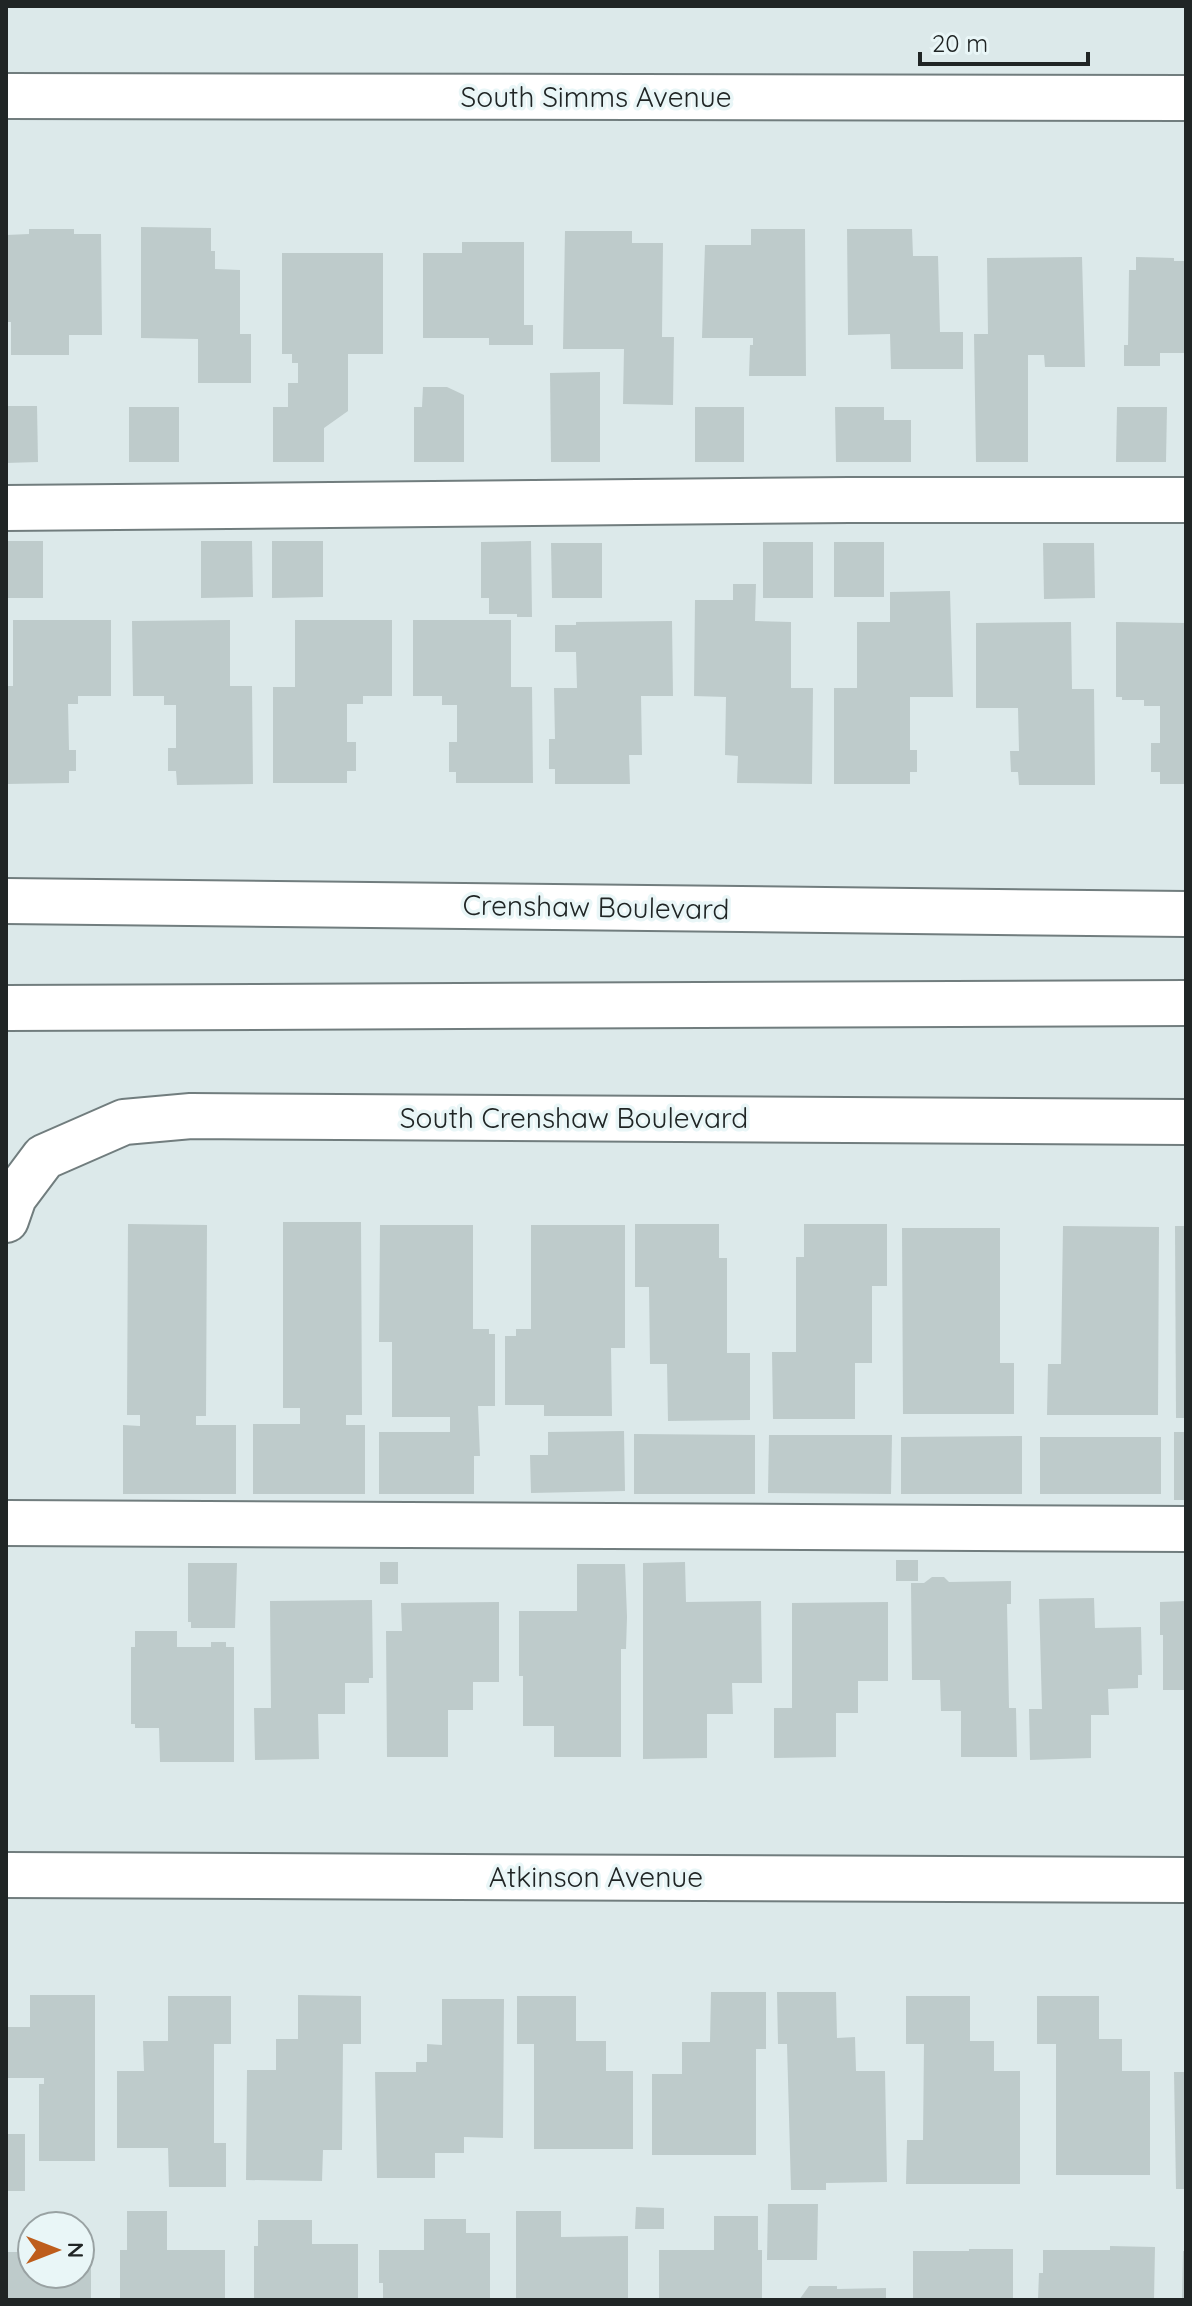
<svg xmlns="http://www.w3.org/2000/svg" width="1192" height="2306" viewBox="0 0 1192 2306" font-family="Quicksand,sans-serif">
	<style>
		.building { fill: #becbcb }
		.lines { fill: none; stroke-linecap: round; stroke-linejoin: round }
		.minor-casing { stroke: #717d7e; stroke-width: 48 }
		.major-casing { stroke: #717d7e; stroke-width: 48 }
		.minor { stroke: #fff; stroke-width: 44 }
		.major { stroke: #fff; stroke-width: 44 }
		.labels { text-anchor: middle; stroke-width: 7; stroke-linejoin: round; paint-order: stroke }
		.street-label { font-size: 28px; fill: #202525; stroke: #e9f6f7 }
	</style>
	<rect width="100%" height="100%" fill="#dce9ea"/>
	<g class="building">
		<polygon points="141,227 211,228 211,251 215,251 215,269 240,270 240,334 251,334 251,383 198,383 198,339 141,338"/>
		<polygon points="29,229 74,229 74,234 101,234 102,335 69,335 69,355 11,355 11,322 6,322 6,235 29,234"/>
		<polygon points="751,229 805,229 806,376 749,376 750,345 753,345 753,338 702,338 705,245 751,245"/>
		<polygon points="847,229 912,229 913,256 938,256 940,332 963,332 963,369 891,369 890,334 848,335"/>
		<polygon points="565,231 632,231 632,243 663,243 662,337 674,337 673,405 623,404 624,349 563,349"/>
		<polygon points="462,242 524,242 524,325 533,325 533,345 489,345 489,338 423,338 423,253 462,253"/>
		<polygon points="282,253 383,253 383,354 348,354 348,411 324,428 324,462 273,462 273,407 288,407 288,383 298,383 298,363 292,363 292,354 282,354"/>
		<polygon points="1082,257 1085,367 1045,367 1044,355 1028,355 1028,462 976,462 974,334 988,334 987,258"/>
		<polygon points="1136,257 1174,258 1174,261 1186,261 1186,353 1160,353 1160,366 1124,366 1124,345 1128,345 1129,270 1136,270"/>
		<polygon points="600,372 600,462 551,462 550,373"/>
		<polygon points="423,387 447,387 464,395 464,462 414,462 414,407 422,407"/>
		<polygon points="6,406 37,406 38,462 6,463"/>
		<rect x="129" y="407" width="50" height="55"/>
		<rect x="695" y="407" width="49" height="55"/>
		<polygon points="835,407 884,407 884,420 911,420 911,462 836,462"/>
		<polygon points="1117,407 1167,407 1166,462 1116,462"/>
		<rect x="6" y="541" width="37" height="57"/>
		<polygon points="201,541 252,541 253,597 201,598"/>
		<polygon points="272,541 323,541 323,597 272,598"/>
		<polygon points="531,541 532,617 517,617 517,614 489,614 489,598 481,598 481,542"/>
		<rect x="763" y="542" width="50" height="56"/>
		<rect x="834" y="542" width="50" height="55"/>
		<polygon points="551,543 602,543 602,598 552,598"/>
		<polygon points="1043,543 1094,543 1095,598 1044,599"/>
		<polygon points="733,584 756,584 755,621 791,622 791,688 813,688 812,784 737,783 738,756 725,755 726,697 694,696 695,600 733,600"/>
		<polygon points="950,591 953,697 910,697 910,750 917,750 917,772 910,772 910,784 834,784 834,688 857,688 857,622 890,622 890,592"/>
		<polygon points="13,620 111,620 111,696 78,696 78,704 68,704 69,750 76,750 76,771 69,771 69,783 6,784 6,686 13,686"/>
		<polygon points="230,620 230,686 252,686 253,784 177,785 176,771 168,771 168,748 176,748 176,705 164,705 164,696 133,696 132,621"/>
		<polygon points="295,620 392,620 392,696 363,696 363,704 347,704 347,742 356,742 356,771 347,771 347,783 273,783 273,687 295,687"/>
		<polygon points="413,620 511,620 511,687 532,687 533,783 456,783 456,772 449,772 449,742 457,742 457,705 442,705 442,696 413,696"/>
		<polygon points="672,621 673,696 641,696 642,755 629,755 630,784 555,784 555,769 549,769 549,739 555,739 554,688 577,688 576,652 555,652 555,625 576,625 576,622"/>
		<polygon points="1071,622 1072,689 1094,689 1095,785 1019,785 1018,772 1011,772 1010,751 1019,751 1018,708 976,708 976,623"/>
		<polygon points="1116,622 1186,623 1186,784 1160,784 1160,772 1151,772 1151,743 1160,743 1160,706 1144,706 1144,700 1122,700 1122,697 1116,697"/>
		<polygon points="283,1222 361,1222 362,1415 346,1415 346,1425 365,1425 365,1494 253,1494 253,1424 300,1424 300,1408 283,1408"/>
		<polygon points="128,1224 207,1225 206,1416 196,1416 196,1425 236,1425 236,1494 123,1494 123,1425 140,1426 140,1415 127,1415"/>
		<polygon points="635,1224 719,1224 719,1258 727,1258 727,1353 750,1353 750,1420 668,1421 667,1364 650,1364 649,1287 635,1287"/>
		<polygon points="804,1224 887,1224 887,1286 872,1286 872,1363 855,1363 855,1419 773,1419 772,1352 796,1352 796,1257 804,1257"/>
		<polygon points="380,1225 473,1225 473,1329 489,1329 489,1334 495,1334 495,1406 478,1406 480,1456 474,1456 474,1494 379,1494 379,1432 450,1432 450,1417 392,1417 392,1342 379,1342"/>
		<polygon points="531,1225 625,1225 625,1348 611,1348 612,1416 544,1416 544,1405 505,1405 505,1336 516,1336 516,1329 531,1329"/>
		<polygon points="1063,1226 1159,1227 1158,1415 1047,1415 1048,1364 1061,1364"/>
		<polygon points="1175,1226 1186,1226 1186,1418 1176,1418"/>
		<polygon points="902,1228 1000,1228 1000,1363 1014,1363 1014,1414 903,1414"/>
		<polygon points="624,1431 625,1491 531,1493 530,1455 548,1455 548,1432"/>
		<rect x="1174" y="1432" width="12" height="68"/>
		<polygon points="634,1434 755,1435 755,1494 634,1494"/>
		<polygon points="769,1435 892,1435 891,1494 768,1493"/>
		<polygon points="1022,1436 1022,1494 901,1494 901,1437"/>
		<rect x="1040" y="1437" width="121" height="57"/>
		<rect x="896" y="1560" width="22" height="21"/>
		<rect x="380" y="1562" width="18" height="22"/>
		<polygon points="685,1562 686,1602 761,1601 762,1683 732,1683 733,1714 707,1714 707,1758 643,1759 643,1563"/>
		<polygon points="188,1563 237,1563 235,1628 191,1628 191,1622 188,1622"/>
		<polygon points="577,1564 625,1564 627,1617 626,1649 621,1649 621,1757 554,1757 554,1726 523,1726 523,1676 519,1676 519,1611 577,1611"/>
		<polygon points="932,1577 944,1577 949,1582 1011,1581 1011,1604 1007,1604 1009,1708 1016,1708 1017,1757 961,1757 961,1711 941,1711 940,1680 912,1680 911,1583 924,1583"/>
		<polygon points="1094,1598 1095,1628 1141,1627 1142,1675 1138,1675 1138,1688 1108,1689 1109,1715 1091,1715 1091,1758 1030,1760 1029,1709 1042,1709 1039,1599"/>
		<polygon points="372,1600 373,1678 369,1678 369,1683 345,1683 345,1714 318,1714 319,1759 255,1760 254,1708 271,1708 270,1601"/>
		<polygon points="1186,1601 1186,1690 1163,1690 1163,1635 1160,1635 1160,1602"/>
		<polygon points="499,1602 499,1682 473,1682 473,1710 448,1710 448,1757 387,1757 386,1631 402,1631 401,1603"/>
		<polygon points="888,1602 888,1681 858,1681 858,1713 836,1713 836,1757 774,1758 774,1708 792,1708 792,1603"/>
		<polygon points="135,1631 177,1631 177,1647 211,1647 211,1642 226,1642 226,1647 234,1647 234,1762 160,1762 159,1728 135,1728 135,1724 131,1724 131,1647 135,1647"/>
		<polygon points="711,1992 766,1992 766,2049 756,2049 756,2155 652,2155 652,2074 682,2074 682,2042 710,2042"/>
		<polygon points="777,1992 836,1992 837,2038 855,2037 856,2071 885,2071 887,2182 826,2183 826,2190 791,2190 787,2044 778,2044"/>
		<polygon points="30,1995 95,1995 95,2161 39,2161 39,2084 44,2084 44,2078 6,2078 6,2027 30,2027"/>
		<polygon points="298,1995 361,1996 361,2044 343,2044 342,2150 323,2150 322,2181 246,2180 247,2070 276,2070 276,2039 298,2039"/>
		<polygon points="168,1996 231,1996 231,2044 214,2044 214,2143 226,2143 226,2187 169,2187 168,2148 117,2148 117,2071 144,2071 143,2041 168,2041"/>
		<polygon points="517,1996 576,1996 576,2041 606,2041 606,2071 633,2071 633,2149 534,2149 534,2044 517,2044"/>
		<polygon points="906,1996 970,1996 970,2041 994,2041 994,2071 1020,2071 1020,2184 906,2184 907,2140 923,2140 924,2044 906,2044"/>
		<polygon points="1037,1996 1099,1996 1099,2039 1122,2039 1122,2071 1150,2071 1150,2175 1056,2175 1056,2044 1037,2044"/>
		<polygon points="442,1999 504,1999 503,2138 464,2137 464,2153 435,2153 435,2178 377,2178 375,2072 416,2072 416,2062 427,2062 427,2044 442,2045"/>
		<polygon points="1174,2072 1186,2072 1186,2189 1176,2189"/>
		<rect x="6" y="2134" width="19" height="57"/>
		<polygon points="768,2204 818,2204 817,2260 767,2260"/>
		<polygon points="636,2207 664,2208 664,2229 635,2229"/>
		<polygon points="127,2211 167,2211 167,2250 225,2250 225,2300 120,2300 120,2250 127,2250"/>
		<polygon points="516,2211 561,2211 561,2237 628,2236 628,2300 516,2300"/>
		<polygon points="714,2216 758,2216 758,2250 762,2250 762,2300 659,2300 659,2250 714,2250"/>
		<polygon points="424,2219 466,2219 466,2233 490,2233 490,2300 383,2300 383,2283 379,2283 379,2250 424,2250"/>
		<polygon points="258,2220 312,2220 312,2244 358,2244 358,2300 254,2300 254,2246 258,2246"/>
		<polygon points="1110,2246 1155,2247 1154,2300 1038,2300 1039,2273 1043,2273 1043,2250 1110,2250"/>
		<polygon points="969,2249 1013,2249 1013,2300 913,2300 913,2251 969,2251"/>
		<polygon points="1183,2251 1186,2251 1186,2300 1182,2300"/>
		<polygon points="6,2252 32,2252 32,2274 80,2274 80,2252 91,2252 91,2300 6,2300"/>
		<polygon points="809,2286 837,2286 837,2289 886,2288 886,2300 799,2300"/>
	</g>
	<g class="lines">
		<g class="minor-casing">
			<g id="minor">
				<polyline points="6,96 1186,98"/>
				<polyline points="6,508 849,500 1186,500"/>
				<polyline points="6,1220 14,1197 44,1157 124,1122 191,1116 1186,1122"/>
				<polyline points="6,1523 1186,1529"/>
				<polyline points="6,1875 1186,1880"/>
			</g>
		</g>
		<g class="major-casing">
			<g id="major">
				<polyline points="6,901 1186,914"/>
				<polyline points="6,1008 1186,1003"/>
			</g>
		</g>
		<use href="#minor" class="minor"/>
		<use href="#major" class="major"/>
	</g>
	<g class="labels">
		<g class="street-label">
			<text x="596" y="107">South Simms Avenue</text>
			<text transform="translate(596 907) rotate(1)" y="10">Crenshaw Boulevard</text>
			<text x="574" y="1128">South Crenshaw Boulevard</text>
			<text x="596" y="1887">Atkinson Avenue</text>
		</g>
	</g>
	<rect width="1192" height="2306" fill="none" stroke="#202525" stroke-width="16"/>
	<g transform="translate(56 2250) rotate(90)"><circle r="38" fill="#e9f6f7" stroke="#99a2a3" stroke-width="2"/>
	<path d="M0-6L14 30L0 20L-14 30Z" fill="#be5d1b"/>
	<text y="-12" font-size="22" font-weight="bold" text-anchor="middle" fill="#202525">N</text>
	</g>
	<path d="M920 52v12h168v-12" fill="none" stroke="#202525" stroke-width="4"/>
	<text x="932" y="52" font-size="24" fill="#202525" stroke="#e9f6f7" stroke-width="6" paint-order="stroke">20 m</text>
</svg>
